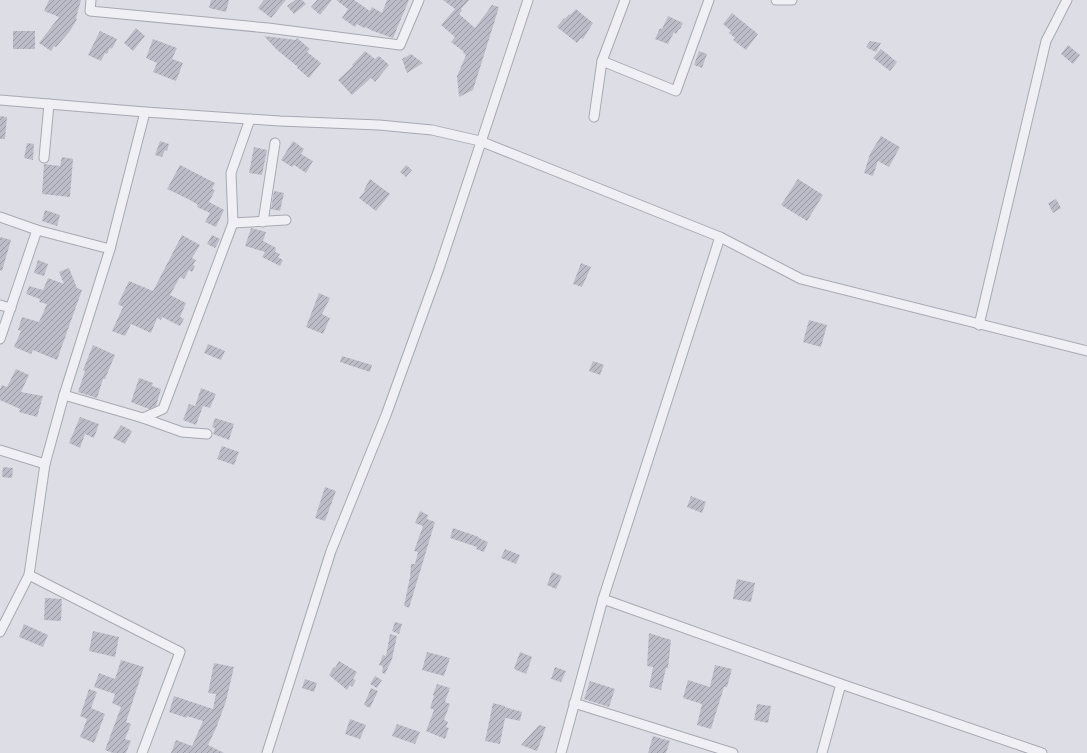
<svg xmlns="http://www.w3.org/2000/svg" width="1087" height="753" viewBox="0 0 1087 753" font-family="Roboto,sans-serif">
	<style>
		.building { fill: url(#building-hatch) }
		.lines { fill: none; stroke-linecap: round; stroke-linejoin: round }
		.minor-casing { stroke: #a7a8b2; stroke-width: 11 }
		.minor { stroke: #efeff4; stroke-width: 9 }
	</style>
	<defs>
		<pattern id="building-hatch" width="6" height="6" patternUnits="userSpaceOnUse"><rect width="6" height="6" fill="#bbbcc7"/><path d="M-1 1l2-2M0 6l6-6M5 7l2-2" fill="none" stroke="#9899a3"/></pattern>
	</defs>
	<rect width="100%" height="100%" fill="#dddee5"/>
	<g class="building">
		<polygon points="49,0 81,0 76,18 77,19 70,31 56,47 54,46 51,51 39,43 59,17 44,11"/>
		<polygon points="211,0 229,0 226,12 209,8"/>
		<polygon points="264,0 286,0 271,18 258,8"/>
		<polygon points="295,0 302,0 306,4 294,14 287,6"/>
		<polygon points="317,0 332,0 320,15 311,7"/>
		<polygon points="336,0 354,0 370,11 372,7 382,13 387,0 409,0 393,38 373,31 365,27 364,28 357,24 355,27 342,18 348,9"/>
		<polygon points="443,0 469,0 461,9 462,11 459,14 475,28 492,5 499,7 473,90 459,97 457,76 466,55 463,53 464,52 451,42 455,37 441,25 455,9"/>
		<polygon points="576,9 593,23 583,39 581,38 577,43 557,27 564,18 565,19 569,14 570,15"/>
		<polygon points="732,13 758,34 746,50 733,40 735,38 729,33 731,31 723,24"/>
		<polygon points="668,16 683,23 680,29 679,29 676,34 674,32 668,44 655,39 660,28 662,29"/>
		<polygon points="136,28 145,36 133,51 124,43"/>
		<rect x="13" y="31" width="22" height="18"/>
		<polygon points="100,31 117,39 112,49 110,48 107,54 105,53 101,61 88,55"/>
		<polygon points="264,36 296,40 297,38 310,49 307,52 321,63 309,78 297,68 298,67 277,50"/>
		<polygon points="153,39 177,48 172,59 183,63 176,81 153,72 157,63 146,58"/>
		<polygon points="870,41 881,43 876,52 866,47"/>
		<polygon points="1068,45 1080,55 1073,64 1061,54"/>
		<polygon points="881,49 897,62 890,71 873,58"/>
		<polygon points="365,51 375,59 379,56 389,65 375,82 371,78 352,95 338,80 353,66 352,65"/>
		<polygon points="699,51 707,54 702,68 694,65"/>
		<polygon points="411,54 423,63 407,73 402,59"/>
		<polygon points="0,116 7,117 5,139 0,139"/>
		<polygon points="881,136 900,147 889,167 878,161 873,176 864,173 870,154"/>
		<polygon points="160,141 169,144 167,151 165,150 162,157 155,155"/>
		<polygon points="293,141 304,149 301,154 313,161 306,173 294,165 292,167 281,160"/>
		<polygon points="27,143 34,144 33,160 24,158"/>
		<polygon points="254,147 267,150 262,175 249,173"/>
		<polygon points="62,157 73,159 70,197 42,194 44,164 60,166"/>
		<polygon points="180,165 215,183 212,189 215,190 209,202 224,210 216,227 205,222 210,213 197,207 198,205 190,200 167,189"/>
		<polygon points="406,165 412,170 406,177 400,172"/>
		<polygon points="370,179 390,194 376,211 359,198 365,191 364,190"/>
		<polygon points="798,179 823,195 807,221 781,205"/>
		<polygon points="274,191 284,193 280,211 271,209"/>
		<polygon points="1056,199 1061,208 1053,213 1048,203"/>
		<polygon points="45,210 60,215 57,226 42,221"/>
		<polygon points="251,228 266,232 263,241 276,248 275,252 280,254 278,257 283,260 280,266 262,257 265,252 245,246"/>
		<polygon points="182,235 200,245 192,258 196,260 193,265 195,266 192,272 189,270 184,279 180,277 170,295 186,303 180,317 184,319 180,326 162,317 161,320 157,318 151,333 131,324 125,336 112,331 123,307 118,304 129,281 153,291"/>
		<polygon points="212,235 220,239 215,248 207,244"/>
		<polygon points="0,237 11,240 2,271 0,270"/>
		<polygon points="38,260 48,264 44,276 34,273"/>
		<polygon points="581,263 591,267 582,287 573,284"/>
		<polygon points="69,268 77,288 82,290 57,360 33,350 31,354 14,347 21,331 18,330 22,317 39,322 47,304 39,302 40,299 26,294 29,286 43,290 48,278 64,284 59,272"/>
		<polygon points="319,293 330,298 322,314 330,318 323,334 306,327"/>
		<polygon points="809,320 827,325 821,347 803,342"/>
		<polygon points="208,344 225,351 221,360 204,353"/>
		<polygon points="93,345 115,355 105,379 103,379 97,398 78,392 85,371 83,370"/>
		<polygon points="342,356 372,365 370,372 340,362"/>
		<polygon points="593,361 604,365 600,375 589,371"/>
		<polygon points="16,369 29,375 21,392 43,396 37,417 19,412 20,409 0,400 0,389 2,385 7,387"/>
		<polygon points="139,378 153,383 152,386 161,389 156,406 149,409 131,402"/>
		<polygon points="201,388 216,394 210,408 203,406 196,425 183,420 189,404 195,406"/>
		<polygon points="80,417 99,424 94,438 85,434 80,448 69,443"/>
		<polygon points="215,418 234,424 229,440 213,434 215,428 212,427"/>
		<polygon points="121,425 132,431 125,444 113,438"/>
		<polygon points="222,446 239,452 234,465 217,459"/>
		<polygon points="3,467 13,468 12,478 2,477"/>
		<polygon points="325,487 336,491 325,521 315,518"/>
		<polygon points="691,496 706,502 702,513 687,507"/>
		<polygon points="420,511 428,515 427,519 435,522 409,608 404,606 410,577 411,564 415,564 418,552 414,551 423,526 415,523"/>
		<polygon points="453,528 479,537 479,538 488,542 484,552 476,549 477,547 450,538"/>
		<polygon points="505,549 520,555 516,564 501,558"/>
		<polygon points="552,572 562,576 556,589 547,585"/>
		<polygon points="737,579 755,583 751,602 733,599"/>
		<polygon points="45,598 62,599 61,621 44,620"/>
		<polygon points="395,622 402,624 399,634 392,631"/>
		<polygon points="24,624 48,635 43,647 19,637"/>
		<polygon points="93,631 119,637 115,657 89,651"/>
		<polygon points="649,633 671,640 668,668 666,668 661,690 649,687 653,667 647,666"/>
		<polygon points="390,634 397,636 392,659 385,674 382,673 383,666 379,665 383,655 386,656"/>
		<polygon points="427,652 450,658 444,676 422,670"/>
		<polygon points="520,652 532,657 526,674 514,669"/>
		<polygon points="121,660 144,667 126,722 131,724 125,739 131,741 126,753 113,753 105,750 121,707 112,703 115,694 94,687 99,673 115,679"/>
		<polygon points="339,661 357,672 353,679 356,680 352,687 350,685 347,690 329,675 334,667 335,668"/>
		<polygon points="214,663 234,667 226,701 217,726 208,745 224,753 171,753 176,740 192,746 203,721 187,716 187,718 169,712 174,696 213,709 216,694 208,693"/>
		<polygon points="715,665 732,669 727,687 724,687 711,729 697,725 702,704 683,698 688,680 710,687"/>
		<polygon points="555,667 566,671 561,682 551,679"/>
		<polygon points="375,676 382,680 377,688 370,684"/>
		<polygon points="305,679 317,683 314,692 302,688"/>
		<polygon points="590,681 615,689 609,707 584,699"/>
		<polygon points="437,684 450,688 445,702 450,704 444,720 448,722 446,727 449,728 445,739 426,731 434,710 430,708 434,696 433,695"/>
		<polygon points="371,688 378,691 370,708 364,705"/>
		<polygon points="89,689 97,692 91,708 105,714 94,743 80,737 87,719 80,716"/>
		<polygon points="493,703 505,706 505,707 522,712 520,721 505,718 500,744 485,741"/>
		<polygon points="757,704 771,706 768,723 754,720"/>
		<polygon points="350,719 366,725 360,739 345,734"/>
		<polygon points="397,724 420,732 415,744 392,736"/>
		<polygon points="539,725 546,727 537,751 521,745"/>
		<polygon points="653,736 670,741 666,753 648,753"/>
	</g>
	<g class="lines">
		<g class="minor-casing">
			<g id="minor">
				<polyline points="91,0 90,11 268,28 400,45 419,0"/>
				<polyline points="776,0 792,0"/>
				<polyline points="602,61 676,91 709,0"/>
				<polyline points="0,100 145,112 280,121 379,125 432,130 480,141 720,237 801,279 1087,351"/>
				<polyline points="594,117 602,61 625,0"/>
				<polyline points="44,158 49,104"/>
				<polyline points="0,217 37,230 110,249"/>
				<polyline points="263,222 275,143"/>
				<polyline points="233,223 286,220"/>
				<polyline points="0,305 11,308"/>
				<polyline points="979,325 1046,41 1067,0"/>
				<polyline points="0,339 37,230"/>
				<polyline points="64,395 143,418 163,409 233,223 231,173 250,119"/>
				<polyline points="143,418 182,432 207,434"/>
				<polyline points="0,450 45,464"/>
				<polyline points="29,575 180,652 142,753"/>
				<polyline points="603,599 720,237"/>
				<polyline points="0,632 29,575 45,464 64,395 110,249 145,112"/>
				<polyline points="574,703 733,753"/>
				<polyline points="267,753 331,551 386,415 439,269 528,0"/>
				<polyline points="561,753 603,599 841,684 1042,753"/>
				<polyline points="822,753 841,684"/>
			</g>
		</g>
		<use href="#minor" class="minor"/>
	</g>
</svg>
